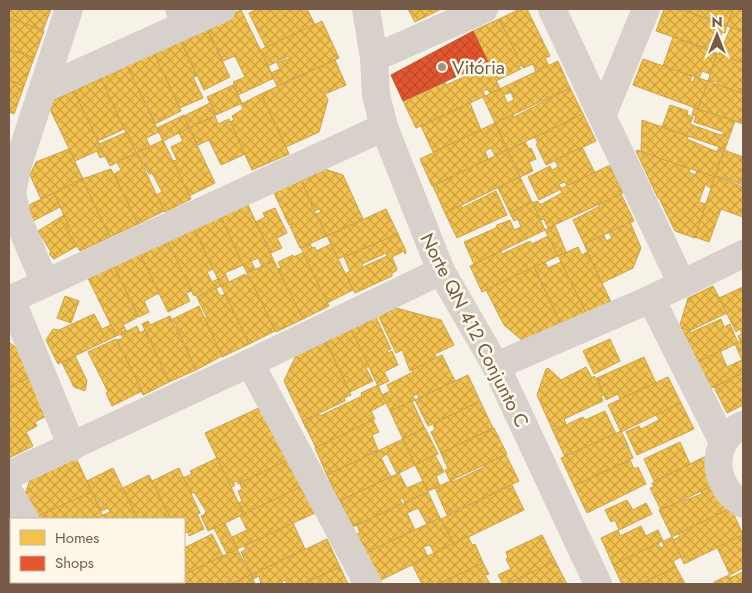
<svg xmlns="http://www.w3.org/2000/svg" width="752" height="593" viewBox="0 0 752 593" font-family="Jost,sans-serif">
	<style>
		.homes { fill: url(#homes-cross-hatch); stroke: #cca24c; fill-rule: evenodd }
		.shops { fill: url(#shops-cross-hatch); stroke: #c35836 }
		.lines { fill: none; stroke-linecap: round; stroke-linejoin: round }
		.street { stroke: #d8d0ca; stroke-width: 28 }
		.secondary { stroke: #d8d0ca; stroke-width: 28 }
		.poi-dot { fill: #a29080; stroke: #fff8e9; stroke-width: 2 }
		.labels { text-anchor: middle; stroke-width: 5; stroke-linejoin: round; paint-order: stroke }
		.poi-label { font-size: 19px; fill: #755b48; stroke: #fff8e9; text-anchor: start }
		.street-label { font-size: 19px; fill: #755b48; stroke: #fff8e9 }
	</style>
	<defs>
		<pattern id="homes-cross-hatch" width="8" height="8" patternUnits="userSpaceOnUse" patternTransform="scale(1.25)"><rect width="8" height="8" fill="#f2c14e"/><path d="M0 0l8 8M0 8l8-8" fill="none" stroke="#c9a043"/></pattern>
		<pattern id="shops-cross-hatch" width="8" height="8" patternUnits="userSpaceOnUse" patternTransform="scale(1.25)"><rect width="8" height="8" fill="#e4572e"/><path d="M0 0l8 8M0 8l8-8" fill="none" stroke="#bd4b29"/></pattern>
	</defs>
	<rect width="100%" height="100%" fill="#f7f2e8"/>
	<g class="homes">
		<polygon points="9,9 51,9 43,30 9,18"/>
		<polygon points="258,9 307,9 315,25 266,48 249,13"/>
		<polygon points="408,9 441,9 415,22"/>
		<polygon points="520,9 527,9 550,56 545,58 549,66 536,72 533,64 523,68 499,19"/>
		<polygon points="664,9 681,9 727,26 725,33 722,32 719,41 716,40 712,50 656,31"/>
		<polygon points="681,9 733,9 727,26"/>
		<polygon points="733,9 743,9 743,32 727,26"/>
		<polygon points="241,10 274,78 238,95 233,82 245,77 235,56 223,61 206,26"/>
		<polygon points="9,18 44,31 34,58 9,49"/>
		<polygon points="499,19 522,65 519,66 521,69 496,81 473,31"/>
		<polygon points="322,21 339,58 277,86 271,73 280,69 277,63 290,58 289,56 268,66 260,50"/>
		<polygon points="206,27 230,77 204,90 180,39"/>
		<polygon points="731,27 743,32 743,63 719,54"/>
		<polygon points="673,37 717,53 710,74 702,71 699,78 663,66"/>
		<polygon points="180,40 197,76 193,77 203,98 180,108 153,52"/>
		<polygon points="9,49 34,58 24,86 9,80"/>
		<polygon points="154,53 181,111 155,124 146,102 145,103 127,66"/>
		<polygon points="717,53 743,63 743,94 717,85 718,82 708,81"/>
		<polygon points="643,59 692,76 690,81 693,82 695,77 708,81 698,109 633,85"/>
		<polygon points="335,60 346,85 325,94 328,100 319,132 286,147 261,94"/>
		<path d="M558 61 570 88 495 123 483 97ZM511 92 514 100 507 103 504 95Z"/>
		<polygon points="488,62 500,89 490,93 487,89 483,92 485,96 416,128 403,101 445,82 446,85 466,76 464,72"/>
		<polygon points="127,66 159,132 146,138 150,147 136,153 100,78"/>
		<polygon points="101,78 124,129 98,141 74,91"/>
		<polygon points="9,80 24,86 14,114 9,112"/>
		<polygon points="708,81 743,94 743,124 698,109"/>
		<polygon points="233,85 242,103 216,115 207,97"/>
		<polygon points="570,88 583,114 508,150 495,123 513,115 514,117"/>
		<polygon points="74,91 105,156 100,158 97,151 75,161 47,103"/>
		<polygon points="261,94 289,154 252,170 230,122 234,120 232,116 243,109 241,104"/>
		<polygon points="210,103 216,115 189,128 184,116"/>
		<polygon points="470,103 481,130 433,152 421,126"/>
		<polygon points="670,105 688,111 687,115 693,117 690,124 720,135 722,135 724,132 694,122 696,116 692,115 694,108 735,121 725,149 662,127"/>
		<polygon points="583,114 596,141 546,165 536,144 538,143 535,137"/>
		<polygon points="184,115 189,128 163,141 157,128"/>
		<polygon points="215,116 218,124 229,119 245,154 221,165 209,140 198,145 189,128"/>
		<polygon points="642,120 688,136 687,139 717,152 719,147 725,149 715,177 641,152"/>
		<polygon points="495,123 507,150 495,156 491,148 485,151 488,159 432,186 420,159"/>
		<polygon points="189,128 215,183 189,196 173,161 177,160 171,147 183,141 179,133"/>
		<polygon points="127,132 136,153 110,166 99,144"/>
		<polygon points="163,140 191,199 165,212 156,195 162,192 152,173 149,174 137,153"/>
		<polygon points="525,142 529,149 531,148 536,159 529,162 533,171 520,177 508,150"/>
		<polygon points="582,147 595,173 567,186 565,182 559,184 561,189 539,200 528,177 550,166 552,170 558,167 555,160"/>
		<polygon points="69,149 83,179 41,199 30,175 36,162"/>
		<polygon points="507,150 520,177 445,213 433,186"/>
		<polygon points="637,150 690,169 689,172 695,175 697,171 715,177 711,188 705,185 699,202 706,204 695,238 675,231 659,198 658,198 636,151"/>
		<polygon points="724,150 743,157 743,187 743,185 717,176 717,177 715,176"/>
		<polygon points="137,153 164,211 138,224 114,174 121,170 117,162"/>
		<polygon points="608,166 610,166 623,193 548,228 544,219 541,220 532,203 538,201 540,205 562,193 560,189"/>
		<polygon points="111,169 138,224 110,237 82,179"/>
		<polygon points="325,169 343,175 363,219 327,236 316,214 321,212 319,209 315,211 301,181"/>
		<polygon points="715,176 743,187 743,217 721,209 709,242 695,237"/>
		<polygon points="520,177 532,202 510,213 498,188"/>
		<polygon points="300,178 312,205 311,205 327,236 300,248 290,226 293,223 289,225 273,191"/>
		<polygon points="82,179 110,237 80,251 65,228 69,227 54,193"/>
		<polygon points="496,191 507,215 457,238 445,213 461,205 462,208"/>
		<polygon points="54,193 60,207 33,221 27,208 31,204"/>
		<polygon points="621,194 634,221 584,244 573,220 600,206 599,204"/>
		<polygon points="532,202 545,230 474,264 464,242 496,228 497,225 510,220 514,230 521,227 518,219 514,221 510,213"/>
		<polygon points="247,203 274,261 262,266 258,258 251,261 255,269 247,273 220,215"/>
		<polygon points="275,208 287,233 277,238 282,248 271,253 256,222 265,217 263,213"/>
		<polygon points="386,209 398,234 338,259 327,236"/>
		<polygon points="64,215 69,227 65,228 77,246 54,259 49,254 51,252 38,231"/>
		<polygon points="220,215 243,265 225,273 229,282 221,286 194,228"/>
		<polygon points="630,222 641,248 633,268 602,283 584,244 604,235 606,241 612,238 609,232"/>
		<polygon points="555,225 566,252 558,256 545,230"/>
		<polygon points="194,228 213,269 207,272 212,282 218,279 221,286 197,297 196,295 194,296 167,241"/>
		<path d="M398 234 406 251 405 254 404 251 392 257 397 269 396 271 392 273V276L355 293 345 274 350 271 344 257ZM386 253 387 256 363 267 362 264Z"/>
		<polygon points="548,236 558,256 482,292 470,266 501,251 502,254 530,241 532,244"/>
		<polygon points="167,241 192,291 186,293 190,301 168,312 140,254"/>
		<polygon points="310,244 312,248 315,247 316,251 331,244 353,290 327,303 301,248"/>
		<polygon points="578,247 582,255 587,252 611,302 586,313 558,256"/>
		<polygon points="303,253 329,306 303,319 278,269 281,268 278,262 293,255 293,257"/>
		<polygon points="140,254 159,293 144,301 149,312 139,317 114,266"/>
		<polygon points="274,261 303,319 276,332 247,273"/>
		<polygon points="545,262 548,268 561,262 586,313 561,325 534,267"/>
		<polygon points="114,266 138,317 123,325 127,332 116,336 88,278"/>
		<polygon points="534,267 561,325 524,342 504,325 486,290"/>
		<polygon points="245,274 251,280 275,331 249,344 221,286"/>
		<polygon points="713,286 727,313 689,331 679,328 688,298"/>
		<polygon points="743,287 743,347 738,336 742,334 740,329 736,332 719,298"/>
		<polygon points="216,288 220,296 225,294 249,344 222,357 205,319 207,318 197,297"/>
		<polygon points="65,296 79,301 71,323 57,318"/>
		<polygon points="199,306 222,356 196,370 173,319"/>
		<polygon points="396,308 441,320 454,345 435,354 437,358 410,371 402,350 396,353 378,315"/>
		<polygon points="94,314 102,329 111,325 116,336 58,364 46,340 53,329 59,330"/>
		<polygon points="375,315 391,349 387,351 388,353 392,351 398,365 384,372 389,381 378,386 350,327"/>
		<polygon points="170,316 196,370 169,382 142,324 148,321 150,325"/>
		<polygon points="721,319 724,327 730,324 738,343 688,367 679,328 690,330 690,333"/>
		<polygon points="137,326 140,333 145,330 169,382 143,395 117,340 123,338 121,334"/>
		<polygon points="350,327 369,366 366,368 373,381 350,392 325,340"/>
		<polygon points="116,339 142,391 112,406 106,393 108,392 88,352"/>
		<polygon points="610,339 620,361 594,374 583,351"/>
		<polygon points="325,340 351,395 344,398 345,401 303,421 306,428 284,381 297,353"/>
		<polygon points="740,341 743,347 743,373 701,393 688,367 720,351 727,367 742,360 735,344"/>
		<polygon points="9,342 19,350 30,377 9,387"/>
		<polygon points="442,355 455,381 419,398 417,394 413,396 415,400 390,411 382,395 390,391 387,385 413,372 412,370"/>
		<polygon points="75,356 87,381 85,391 74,387 62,363"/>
		<polygon points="644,357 656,383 620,399 618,394 606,400 597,378"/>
		<polygon points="586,367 592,378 594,376 597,380 604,395 601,396 603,401 564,419 566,425 553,431 537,395 546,369 548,368 561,380"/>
		<polygon points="743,373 743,405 727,413 714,387"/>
		<polygon points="468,375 480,401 428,426 415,400"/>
		<polygon points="30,377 50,414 35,422 37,426 26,432 33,446 9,458 9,387"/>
		<polygon points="668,377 681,403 621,432 608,405"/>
		<polygon points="378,385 386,403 371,411 375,419 316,448 303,421 318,414 319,416 324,414 362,396 361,393"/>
		<polygon points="412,401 425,429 403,439 390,411"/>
		<polygon points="480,401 493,428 441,453 431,432 435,430 433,424"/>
		<polygon points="681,403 694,429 637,455 626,432 639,426 641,429 659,420 656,415"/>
		<polygon points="263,406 289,460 238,484 237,481 233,482 235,485 231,488 205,433"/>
		<polygon points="605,411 616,434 565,457 553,431 583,417 585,420"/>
		<polygon points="373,420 379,432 372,435 378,450 327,475 315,448"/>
		<polygon points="425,428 438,454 415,465 403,439"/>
		<polygon points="494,428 507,454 450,481 445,470 448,469 441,453"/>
		<polygon points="621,431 628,445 623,447 623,449 628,446 633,458 574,486 561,458"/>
		<polygon points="403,439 415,465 397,474 387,454 381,458 391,477 339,501 327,475"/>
		<polygon points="680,442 690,464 654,481 644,459"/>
		<polygon points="435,455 444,472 436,476 440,486 428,491 415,465"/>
		<polygon points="506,455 519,481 447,515 435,488 452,480 453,482 484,467 483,465"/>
		<polygon points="706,456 719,483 661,510 650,488 654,487 652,483"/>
		<polygon points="76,458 92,492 36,517 25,494 30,480"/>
		<polygon points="217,458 244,514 208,531 201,516 205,514 206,511 194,492 191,494 183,478 192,474 190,471"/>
		<polygon points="288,460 301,487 244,514 239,503 242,501 238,491 242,489 240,483"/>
		<polygon points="630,460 634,469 638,467 646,484 587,513 574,486"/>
		<polygon points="113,468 134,512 138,519 105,519 103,515 110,512 108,508 101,511 87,481"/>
		<polygon points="179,468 200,513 197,514 204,529 189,536 188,532 184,533 184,519 171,519 152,481"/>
		<polygon points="399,473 407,488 423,481 428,492 405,503 403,498 400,499 402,503 353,527 340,501"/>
		<polygon points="149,475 170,518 168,519 138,519 123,488"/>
		<polygon points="719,483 731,508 672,537 659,510 702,494 701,491"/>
		<polygon points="512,485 524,510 454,544 441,519"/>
		<polygon points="302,486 315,513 237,549 232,537 247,530 240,516"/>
		<polygon points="92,492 103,516 96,519 91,519 90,517 85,519 39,519 38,517 40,515"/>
		<polygon points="428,492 440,518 427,524 418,508 407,513 415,530 366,553 357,534 360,533 357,525"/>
		<polygon points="627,500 633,510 646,503 652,514 619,530 615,520 611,522 605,510"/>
		<polygon points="731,508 743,535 684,564 673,540 680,536 679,533"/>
		<polygon points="440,518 454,544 434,553 430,545 423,547 428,557 379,581 366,553"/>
		<polygon points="225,523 237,549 227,554 214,528"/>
		<polygon points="293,523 305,549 251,575 241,552 246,550 244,546"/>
		<polygon points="641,526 646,536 658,530 663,541 613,565 601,538 618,530 620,536"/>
		<polygon points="11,528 11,560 9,561 9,529"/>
		<polygon points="212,534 223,556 184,575 184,548"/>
		<polygon points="542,535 555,561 507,584 503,584 498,575 511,569 506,559 508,558 506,552"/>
		<polygon points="743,535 743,568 730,575 717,547"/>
		<polygon points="468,536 472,545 475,544 483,563 438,584 422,584 412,564"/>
		<polygon points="672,537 681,557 673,561 676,567 641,584 622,584 613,565 658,543 660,548 664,546 662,542"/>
		<polygon points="327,539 340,567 302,584 287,584 285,580 282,581 283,584 261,584 259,576 253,579 251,575"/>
		<polygon points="237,549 251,575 231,584 226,584 225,581 223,582 224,584 163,584 169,582 184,582 184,575"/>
		<polygon points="11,560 11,582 34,582 29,584 9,584 9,561"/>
		<polygon points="555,561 567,584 507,584"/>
		<polygon points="483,563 489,574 485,575 490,584 442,584 441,583"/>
		<polygon points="340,567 348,584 303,584"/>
		<polygon points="676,567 685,584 641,584"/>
		<polygon points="743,572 743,584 715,584 714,582 729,575 730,578"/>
		<polygon points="251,575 255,584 231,584"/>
	</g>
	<polygon class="shops" points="473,31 488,62 403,101 391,75"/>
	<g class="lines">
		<g class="street">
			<polyline points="179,9 187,24 222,9"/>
			<polyline points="552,9 602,116"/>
			<polyline points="646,9 602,116 682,284"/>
			<polyline points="374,58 484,9"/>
			<polyline points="43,89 187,24"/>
			<polyline points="45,283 17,217 12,193 18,164 69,9"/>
			<polyline points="11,299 72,447"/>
			<polyline points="651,299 723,442"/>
			<polyline points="9,300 384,127"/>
			<polyline points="250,363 368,584"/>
			<polyline points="496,366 651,299 743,254"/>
			<path d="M743 425C717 436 711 469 728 491 731 496 738 500 743 504"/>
			<polyline points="9,475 250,363 441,271"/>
			<polyline points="9,492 25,519"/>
			<polyline points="62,582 64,584"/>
		</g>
		<polyline class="secondary" points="366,9 374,58 376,95 384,127 441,271 496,366 598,584"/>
	</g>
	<circle class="poi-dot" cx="442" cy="67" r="5"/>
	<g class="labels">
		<g class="poi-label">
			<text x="452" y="74">Vitória</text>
		</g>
		<g class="street-label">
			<text transform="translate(475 330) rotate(63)" y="7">Norte QN 412 Conjunto C</text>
		</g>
	</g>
	<rect width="752" height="593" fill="none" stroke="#755b48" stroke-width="20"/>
	<rect x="10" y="518" width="175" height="65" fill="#fff8e9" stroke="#c8b9a9"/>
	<rect x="20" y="530" width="25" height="15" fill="#f2c14e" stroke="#c8b9a9"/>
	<text x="55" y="543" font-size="15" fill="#755b48">Homes</text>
	<rect x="20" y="556" width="25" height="15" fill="#e4572e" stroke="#c8b9a9"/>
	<text x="55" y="568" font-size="15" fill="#755b48">Shops</text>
	<g transform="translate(717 35)" stroke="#fff8e9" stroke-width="4" paint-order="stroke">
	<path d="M0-4L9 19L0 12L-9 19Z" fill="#755b48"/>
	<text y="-8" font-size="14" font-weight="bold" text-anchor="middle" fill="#755b48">N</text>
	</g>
</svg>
